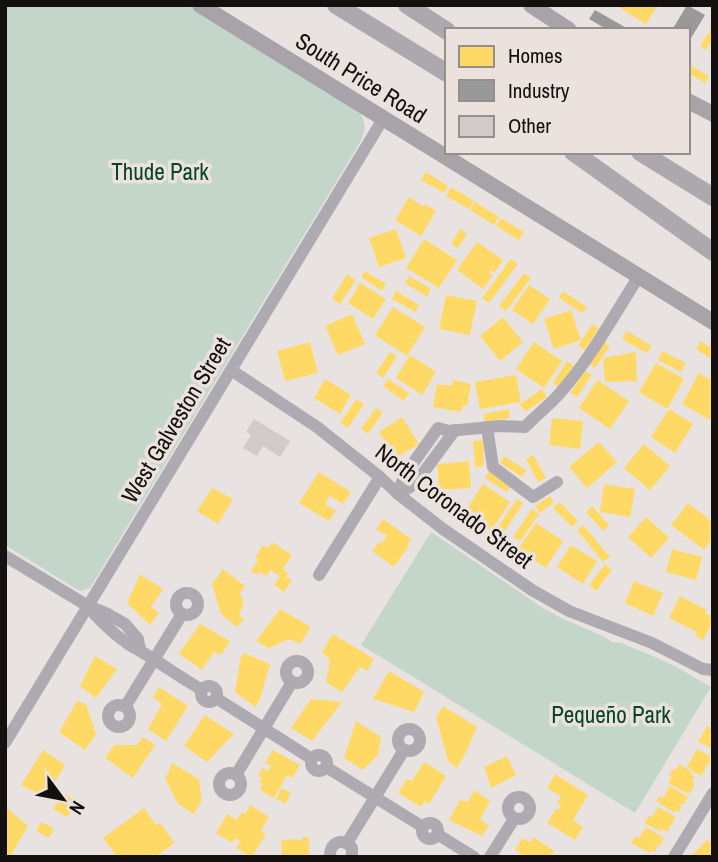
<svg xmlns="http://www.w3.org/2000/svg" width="718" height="862" viewBox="0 0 718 862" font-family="'Archivo Narrow',sans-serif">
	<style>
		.green { fill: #c3d6c9 }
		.homes { fill: #ffd966 }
		.industry { fill: #999 }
		.building { fill: #d0cbca }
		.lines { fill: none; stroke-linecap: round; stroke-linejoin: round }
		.minor { stroke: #adabb1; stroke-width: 12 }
		.major { stroke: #a7a3a9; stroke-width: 16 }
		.highway { stroke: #aca8ad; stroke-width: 18 }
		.labels { text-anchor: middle; stroke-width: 7; stroke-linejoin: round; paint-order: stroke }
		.street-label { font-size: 23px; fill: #13100f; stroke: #ebe2de }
		.park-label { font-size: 23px; fill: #06442b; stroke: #ebe2de }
	</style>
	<rect width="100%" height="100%" fill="#e8e3e1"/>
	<g class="green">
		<path d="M5 5H187L359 111C367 124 366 131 359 144L90 588 82 591 78 590 5 545Z"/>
		<polygon points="431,532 543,608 563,619 603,636 612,642 621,643 662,660 682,670 711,687 635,813 361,645"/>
	</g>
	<g class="homes">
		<polygon points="615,5 658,5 646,24"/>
		<polygon points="713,25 713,38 706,50 700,46"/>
		<polygon points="688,64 709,76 705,83 688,73"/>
		<polygon points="426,172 448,186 444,193 421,180"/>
		<polygon points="451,187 474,201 469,209 446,196"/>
		<polygon points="409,197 424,207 425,204 436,211 421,236 395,220"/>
		<polygon points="475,202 499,217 494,225 470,210"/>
		<polygon points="501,218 524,232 519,240 496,226"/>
		<polygon points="396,229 406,258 379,267 369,238"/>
		<polygon points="460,229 467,234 458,248 451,244"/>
		<polygon points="424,239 457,260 439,288 406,268"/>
		<polygon points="477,242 503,260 494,273 491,270 489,273 493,275 483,289 457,270"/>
		<polygon points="511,259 518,264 489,303 482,298"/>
		<polygon points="365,271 386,284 382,291 361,277"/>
		<polygon points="524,273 531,278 506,311 499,306"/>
		<polygon points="347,274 356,280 340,304 332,299"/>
		<polygon points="409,276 431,289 427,297 405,283"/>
		<polygon points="360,283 386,299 373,319 348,303"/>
		<polygon points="529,285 550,299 533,324 512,310"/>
		<polygon points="396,291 419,305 415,312 392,299"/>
		<polygon points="563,291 587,307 582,313 559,298"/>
		<polygon points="446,295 477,301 470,335 439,329"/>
		<polygon points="393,307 425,327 407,356 375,335"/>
		<polygon points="571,310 581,340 554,349 544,319"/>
		<polygon points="352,314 365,344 338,355 325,326"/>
		<polygon points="503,317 523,342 500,361 480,336"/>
		<polygon points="592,324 599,328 585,350 578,346"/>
		<polygon points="627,331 652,346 647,353 622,339"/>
		<polygon points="603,341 610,346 595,368 589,363"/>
		<polygon points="700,341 713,349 713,360 696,349"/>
		<polygon points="310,342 318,373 285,381 277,351"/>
		<polygon points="534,342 562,361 544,388 516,369"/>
		<polygon points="662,351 686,363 681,372 658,360"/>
		<polygon points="390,352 397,356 383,378 376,373"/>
		<polygon points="636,352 637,381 605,382 603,358"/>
		<polygon points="410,355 436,372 422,395 396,378"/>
		<polygon points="567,361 574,366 559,387 553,383"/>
		<polygon points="656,363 684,379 667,409 639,392"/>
		<polygon points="585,371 592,375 577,397 570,393"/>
		<polygon points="699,373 713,381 713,416 710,420 682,404"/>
		<polygon points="516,375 521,402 480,409 475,382"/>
		<polygon points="325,379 351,395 340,414 314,398"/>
		<polygon points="388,379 409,393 404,401 383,386"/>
		<polygon points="453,380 471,384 467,406 463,405 461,412 433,407 437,384 452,386"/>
		<polygon points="597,380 629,401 610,429 579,408"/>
		<polygon points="542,389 547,397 525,412 520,404"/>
		<polygon points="356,399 364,404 348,428 340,423"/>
		<polygon points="376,408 383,412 368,434 361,429"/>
		<polygon points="509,409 510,418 485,422 483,414"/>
		<polygon points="669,409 693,424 675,453 651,437"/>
		<polygon points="402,417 419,444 396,458 379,432"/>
		<polygon points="552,418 583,421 580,449 549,445"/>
		<polygon points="483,440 484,466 475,467 473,441"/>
		<polygon points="599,442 617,462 587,488 569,467"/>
		<polygon points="644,444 670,466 650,490 624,468"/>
		<polygon points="533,455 546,478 538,482 526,459"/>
		<polygon points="504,456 526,470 522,477 500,463"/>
		<polygon points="469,461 471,488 439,490 437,464"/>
		<polygon points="490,470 512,485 507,492 485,478"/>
		<polygon points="319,472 351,492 343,504 330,496 325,504 336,511 329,521 299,503"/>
		<polygon points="483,484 510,502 491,531 464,513"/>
		<polygon points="604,484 635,489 630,517 600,512"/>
		<polygon points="212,488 233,499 218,524 197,511"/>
		<polygon points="550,496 554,502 540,513 535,506"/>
		<polygon points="517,499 523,503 505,531 498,527"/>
		<polygon points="560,502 578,521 572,527 553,508"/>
		<polygon points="688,503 713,522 713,538 704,550 671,525"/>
		<polygon points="592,506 609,525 603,531 586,512"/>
		<polygon points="532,509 539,514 520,541 513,537"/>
		<polygon points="646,517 669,538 651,558 628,537"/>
		<polygon points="383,519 411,539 407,544 409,546 394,567 372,551 380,541 382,543 387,536 376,529"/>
		<polygon points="536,523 563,541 546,568 518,549"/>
		<polygon points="583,525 610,557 603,562 577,530"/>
		<polygon points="272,542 292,555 283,569 288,573 286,577 292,580 284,592 274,585 280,576 270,570 267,576 259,572 257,575 251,571 258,560 255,558 263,545 268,548"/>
		<polygon points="571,545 597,561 583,584 557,567"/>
		<polygon points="672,549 702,557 696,580 666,572"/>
		<polygon points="605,564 612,570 596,591 589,585"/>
		<polygon points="223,569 245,586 240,593 244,604 239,615 244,619 237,627 221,614 212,584"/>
		<polygon points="140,574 163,589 151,607 159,613 150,625 127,603"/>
		<polygon points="634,581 663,593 653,616 625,603"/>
		<polygon points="680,596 707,610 705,613 713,617 713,621 703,640 695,636 697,632 669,618"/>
		<polygon points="280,609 311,627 300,644 289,639 269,648 256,641"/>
		<polygon points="200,624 230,641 221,655 214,652 202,670 179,654"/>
		<polygon points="333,634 374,659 367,671 360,667 342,692 326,682 330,660 322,652"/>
		<polygon points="244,653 270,664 260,699 255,707 235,692 241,656"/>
		<polygon points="95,656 117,669 96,698 80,686"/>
		<polygon points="389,671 424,692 414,712 373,699"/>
		<polygon points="159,687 188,706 166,741 148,729 162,704 153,698"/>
		<polygon points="311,699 342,702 312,741 291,728"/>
		<polygon points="77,701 86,704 96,734 85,750 59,732"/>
		<polygon points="443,706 477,727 465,754 457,768 448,761 436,717"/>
		<polygon points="205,715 234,734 207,762 184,746"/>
		<polygon points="356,721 381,737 378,755 363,770 344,758"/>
		<polygon points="707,726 713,729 713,749 698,742"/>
		<polygon points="143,737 155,745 133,778 105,758 114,745 137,745"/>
		<polygon points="697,749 710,756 709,759 711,760 701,776 687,767"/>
		<polygon points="43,750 65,765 45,798 21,785"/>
		<polygon points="273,750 300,765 292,778 287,775 274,798 260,790 263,784 259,782 262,777 258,775 262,768 268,771 271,766 265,763"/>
		<polygon points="507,756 516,775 491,788 484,767"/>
		<polygon points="424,762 446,776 429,804 425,801 421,807 398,793 407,779 412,781"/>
		<polygon points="172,763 199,779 202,800 194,814 178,804 165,779"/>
		<polygon points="679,764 692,772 691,775 695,777 692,781 694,783 694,786 689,794 668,783 672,776 669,774 673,769 676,770"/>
		<polygon points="555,774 588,795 573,820 583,827 575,840 547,823 556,809 558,810 561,805 557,803 561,797 547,788"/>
		<polygon points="670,786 688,797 683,805 680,803 679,805 682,807 679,812 676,810 674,813 656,801 659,796 663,798"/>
		<polygon points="282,788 291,793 285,804 276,799"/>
		<polygon points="474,790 490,801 480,819 489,825 482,836 449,820 460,800 468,802"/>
		<polygon points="63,793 77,801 67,817 53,809"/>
		<polygon points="250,805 269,817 261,831 266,834 252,857 236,848 241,842 235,838 232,843 216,833 227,814 237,820 242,812 245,814"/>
		<polygon points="658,807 676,817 667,832 662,829 660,831 644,823 649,816 652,817"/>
		<polygon points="144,808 156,825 160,823 175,843 155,857 117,857 103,838"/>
		<polygon points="8,809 28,826 11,855 13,857 5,857 5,811"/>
		<polygon points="41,822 54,828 49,838 36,831"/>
		<polygon points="646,827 664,838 659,846 656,844 655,846 658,847 655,852 652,850 650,853 631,843 635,836 639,838"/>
		<polygon points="303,837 309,837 309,857 280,857 282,855 281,840 297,839 300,841"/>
		<polygon points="533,837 554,851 550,857 521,857 522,855 515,850 522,838 530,842"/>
		<polygon points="713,838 713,857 690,857 707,840 709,843"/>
	</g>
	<g class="industry">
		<polygon points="687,5 705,15 688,43 688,30 672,30"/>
		<polygon points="595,10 630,30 608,30 589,19"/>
	</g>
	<polygon class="building" points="254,419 290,441 280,457 263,446 257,456 243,448 251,435 246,432"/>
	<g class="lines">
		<g class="minor">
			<polyline points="231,370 317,427 380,477 398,494 443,529 532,590 569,611 652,643 703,669 713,670"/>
			<polyline points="487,427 493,467 533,497 557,482"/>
			<path d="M398 494 404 476 438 428 449 431 500 426 525 427C536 415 550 405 560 393 591 358 614 315 639 276"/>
			<polyline points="398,494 415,484 455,430"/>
			<polyline points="5,556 88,606 106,613 125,624 138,639 140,650"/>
			<polyline points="319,575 380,477"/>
			<circle cx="187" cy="604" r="11"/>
			<path d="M88 606C99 621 113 633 128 644 132 647 137 649 142 652 162 664 181 678 202 690"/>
			<circle cx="297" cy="672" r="11"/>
			<circle cx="209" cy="694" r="8"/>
			<polyline points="216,698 312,759"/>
			<circle cx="119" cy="716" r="11"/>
			<polyline points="125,707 182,614"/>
			<circle cx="409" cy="740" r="11"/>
			<polyline points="5,743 383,119"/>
			<circle cx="319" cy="763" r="8"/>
			<polyline points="326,767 423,827"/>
			<circle cx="230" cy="784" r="11"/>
			<polyline points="236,775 292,682"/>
			<circle cx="519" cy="808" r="11"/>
			<circle cx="430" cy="831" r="8"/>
			<polyline points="437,834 474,857"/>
			<polyline points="347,843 404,750"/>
			<path d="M330 857C329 842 343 837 352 848V857"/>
			<polyline points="490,857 514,819"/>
			<polyline points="674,857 713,793"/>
		</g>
		<g class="major">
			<polyline points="200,5 713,322"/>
			<polyline points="531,5 569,30"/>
			<polyline points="688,101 713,114"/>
		</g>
		<g class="highway">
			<polyline points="336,5 447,73"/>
			<polyline points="407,5 447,31"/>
			<polyline points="573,152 713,252"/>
			<polyline points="640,152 713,197"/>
		</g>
	</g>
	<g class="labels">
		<g class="street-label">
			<text transform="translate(361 78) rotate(32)" y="8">South Price Road</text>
			<text transform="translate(176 420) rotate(-59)" y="8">West Galveston Street</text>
			<text transform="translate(454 506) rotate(37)" y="8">North Coronado Street</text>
		</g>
		<g class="park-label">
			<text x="160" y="180">Thude Park</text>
			<text x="611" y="723">Pequeño Park</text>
		</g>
	</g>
	<rect width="718" height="862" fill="none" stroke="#13100f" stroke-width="14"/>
	<rect x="445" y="28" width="245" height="126" fill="#ebe2de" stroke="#958e8b" stroke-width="2"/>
	<rect x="459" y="46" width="35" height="21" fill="#ffd966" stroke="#958e8b" stroke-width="2"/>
	<text x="508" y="63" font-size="21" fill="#13100f">Homes</text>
	<rect x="459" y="80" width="35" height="21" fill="#999999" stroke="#958e8b" stroke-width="2"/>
	<text x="508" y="98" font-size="21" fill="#13100f">Industry</text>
	<rect x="459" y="116" width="35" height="21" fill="#d0cbca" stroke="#958e8b" stroke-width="2"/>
	<text x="508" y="133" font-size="21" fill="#13100f">Other</text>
	<g transform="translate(63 799) rotate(122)" stroke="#ebe2de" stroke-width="5" paint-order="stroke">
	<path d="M0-5L12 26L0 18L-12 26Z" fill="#13100f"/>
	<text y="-10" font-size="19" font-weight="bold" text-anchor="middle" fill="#13100f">N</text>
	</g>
</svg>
